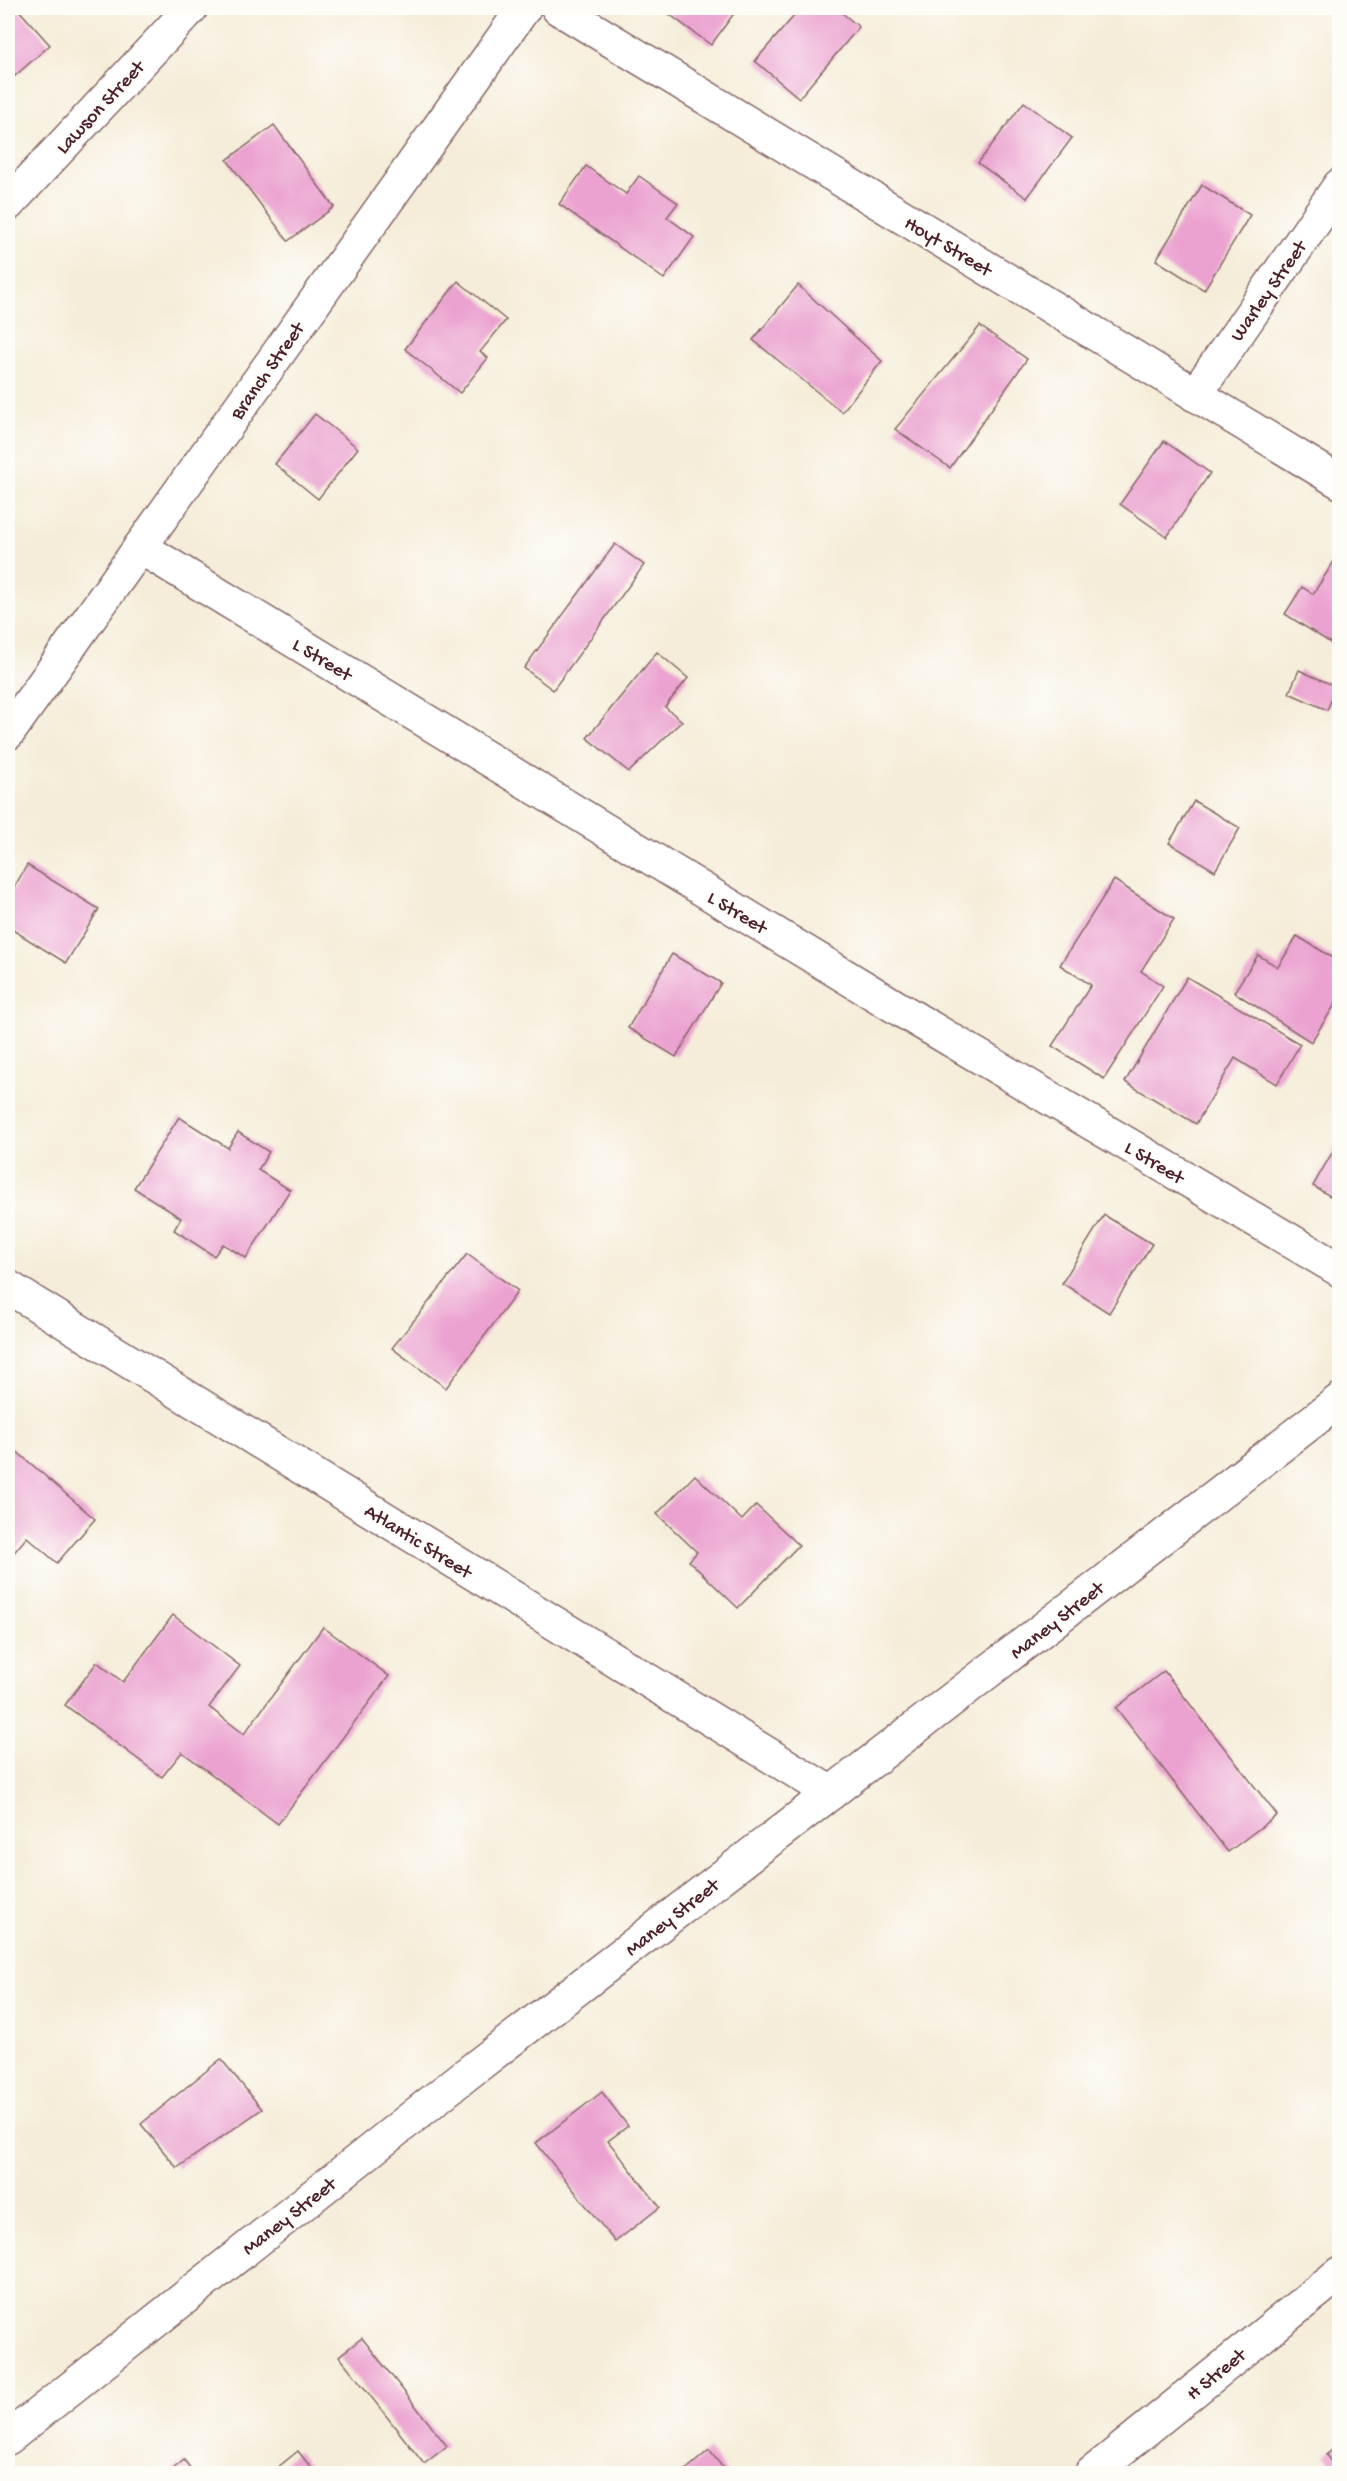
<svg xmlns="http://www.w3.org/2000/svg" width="1347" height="2481" viewBox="0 0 1347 2481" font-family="'Gochi Hand',sans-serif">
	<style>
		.building { fill: #eba2d0 }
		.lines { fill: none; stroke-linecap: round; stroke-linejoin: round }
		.minor-casing { stroke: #866768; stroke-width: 36 }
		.minor { stroke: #fff; stroke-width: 33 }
		.labels { text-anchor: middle; stroke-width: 4.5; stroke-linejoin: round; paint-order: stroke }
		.street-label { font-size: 20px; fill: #4a1f2b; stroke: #fdfcf7 }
	</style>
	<rect width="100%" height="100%" fill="#fdfcf7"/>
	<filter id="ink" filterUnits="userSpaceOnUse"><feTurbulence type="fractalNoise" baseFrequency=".0167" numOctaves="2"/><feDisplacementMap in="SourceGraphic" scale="12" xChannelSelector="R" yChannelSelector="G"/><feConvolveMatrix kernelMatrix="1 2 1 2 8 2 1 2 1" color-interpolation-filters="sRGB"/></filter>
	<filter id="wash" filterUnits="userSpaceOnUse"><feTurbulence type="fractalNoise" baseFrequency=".008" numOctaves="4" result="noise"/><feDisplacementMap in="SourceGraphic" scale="24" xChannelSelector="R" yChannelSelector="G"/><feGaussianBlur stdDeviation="1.35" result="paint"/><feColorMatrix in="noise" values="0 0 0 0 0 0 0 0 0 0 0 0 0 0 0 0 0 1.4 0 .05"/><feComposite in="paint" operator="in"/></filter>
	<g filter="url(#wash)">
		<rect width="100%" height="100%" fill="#f5edd9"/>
		<g id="blocks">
			<g class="building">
				<polygon points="8,8 17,8 50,45 8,82"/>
				<polygon points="673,8 738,8 711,45 669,14"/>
				<polygon points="801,8 836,8 859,27 799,98 755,61"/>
				<polygon points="1024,102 1072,138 1027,198 978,163"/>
				<polygon points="274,125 334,207 288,241 227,160"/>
				<polygon points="586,166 626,194 639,176 678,203 667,217 694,237 664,279 559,204"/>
				<polygon points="1202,185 1250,215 1204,290 1156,260"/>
				<polygon points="458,281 506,320 480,352 488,358 460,393 405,349"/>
				<polygon points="798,285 882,361 842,412 753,340"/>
				<polygon points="980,326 1027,359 950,468 895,429"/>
				<polygon points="315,414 358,448 318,499 275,464"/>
				<polygon points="1164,441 1210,473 1167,537 1120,504"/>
				<polygon points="615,544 644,565 553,690 524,668"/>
				<polygon points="1340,552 1340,649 1285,614 1302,587 1313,594"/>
				<polygon points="657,652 688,678 665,707 682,721 629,772 587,738"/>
				<polygon points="1299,670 1337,687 1327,710 1289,693"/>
				<polygon points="1194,801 1240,828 1215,871 1169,843"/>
				<polygon points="27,865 99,909 66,963 8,927 8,898"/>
				<polygon points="1114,880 1174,919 1141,971 1163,986 1104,1079 1052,1046 1091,985 1060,965"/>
				<polygon points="1297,936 1340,962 1340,997 1311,1042 1234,992 1258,955 1278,967"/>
				<polygon points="672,954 721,983 676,1057 628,1028"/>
				<polygon points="1187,977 1300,1044 1277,1084 1235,1058 1196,1124 1125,1082"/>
				<polygon points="179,1117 228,1148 238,1132 269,1152 258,1170 290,1190 246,1258 223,1244 214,1256 174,1230 181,1218 134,1188"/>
				<polygon points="1340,1139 1340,1202 1313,1186"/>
				<polygon points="1104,1215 1152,1244 1109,1313 1062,1283"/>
				<polygon points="467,1254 518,1291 446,1388 392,1348"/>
				<polygon points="8,1444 95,1519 57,1563 27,1537 11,1556 8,1554"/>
				<polygon points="695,1475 742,1520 756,1505 799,1545 738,1608 689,1561 697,1552 657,1514"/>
				<polygon points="173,1615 240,1666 209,1707 244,1734 323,1627 389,1676 278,1824 182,1752 162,1777 65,1705 97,1662 123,1682"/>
				<polygon points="1164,1671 1277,1815 1228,1852 1116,1708"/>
				<polygon points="221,2059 262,2109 177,2168 141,2124"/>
				<polygon points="602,2092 628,2126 608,2141 660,2207 615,2242 536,2143"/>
				<polygon points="362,2338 447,2446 424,2464 339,2356"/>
				<polygon points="1340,2444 1340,2473 1326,2455"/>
				<polygon points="709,2450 728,2474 681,2474"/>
				<polygon points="298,2451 316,2474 273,2474 272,2472"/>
				<polygon points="184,2460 195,2474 167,2474"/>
			</g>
		</g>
	</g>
	<g filter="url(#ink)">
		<use href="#blocks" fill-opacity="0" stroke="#866768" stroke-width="1.5"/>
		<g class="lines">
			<g class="minor-casing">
				<g id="minor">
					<polyline points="558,8 1340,482"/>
					<polyline points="8,204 191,8"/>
					<polyline points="1195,395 1340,185"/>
					<polyline points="140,547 919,1021 1340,1270"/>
					<polyline points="8,733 524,8"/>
					<polyline points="8,1287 831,1793"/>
					<polyline points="8,2438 468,2073 1340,1400"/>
					<polyline points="1091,2474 1340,2273"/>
				</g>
			</g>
			<use href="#minor" class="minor"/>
		</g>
	</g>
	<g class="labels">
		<g class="street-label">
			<text transform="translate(99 106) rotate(-47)" y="7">Lawson Street</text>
			<text transform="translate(949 245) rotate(31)" y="7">Hoyt Street</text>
			<text transform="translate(1267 290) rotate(-55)" y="7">Warley Street</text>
			<text transform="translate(266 370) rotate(-55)" y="7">Branch Street</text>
			<text transform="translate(323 658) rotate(31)" y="7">L Street</text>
			<text transform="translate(738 911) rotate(31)" y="7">L Street</text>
			<text transform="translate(1155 1161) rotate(31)" y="7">L Street</text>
			<text transform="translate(419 1540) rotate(32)" y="7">Atlantic Street</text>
			<text transform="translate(1056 1619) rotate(-38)" y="7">Maney Street</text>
			<text transform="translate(671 1916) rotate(-38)" y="7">Maney Street</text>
			<text transform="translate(288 2215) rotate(-38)" y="7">Maney Street</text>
			<text transform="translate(1215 2373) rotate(-39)" y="7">H Street</text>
		</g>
	</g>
	<rect width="1347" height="2481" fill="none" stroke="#fdfcf7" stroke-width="30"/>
</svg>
